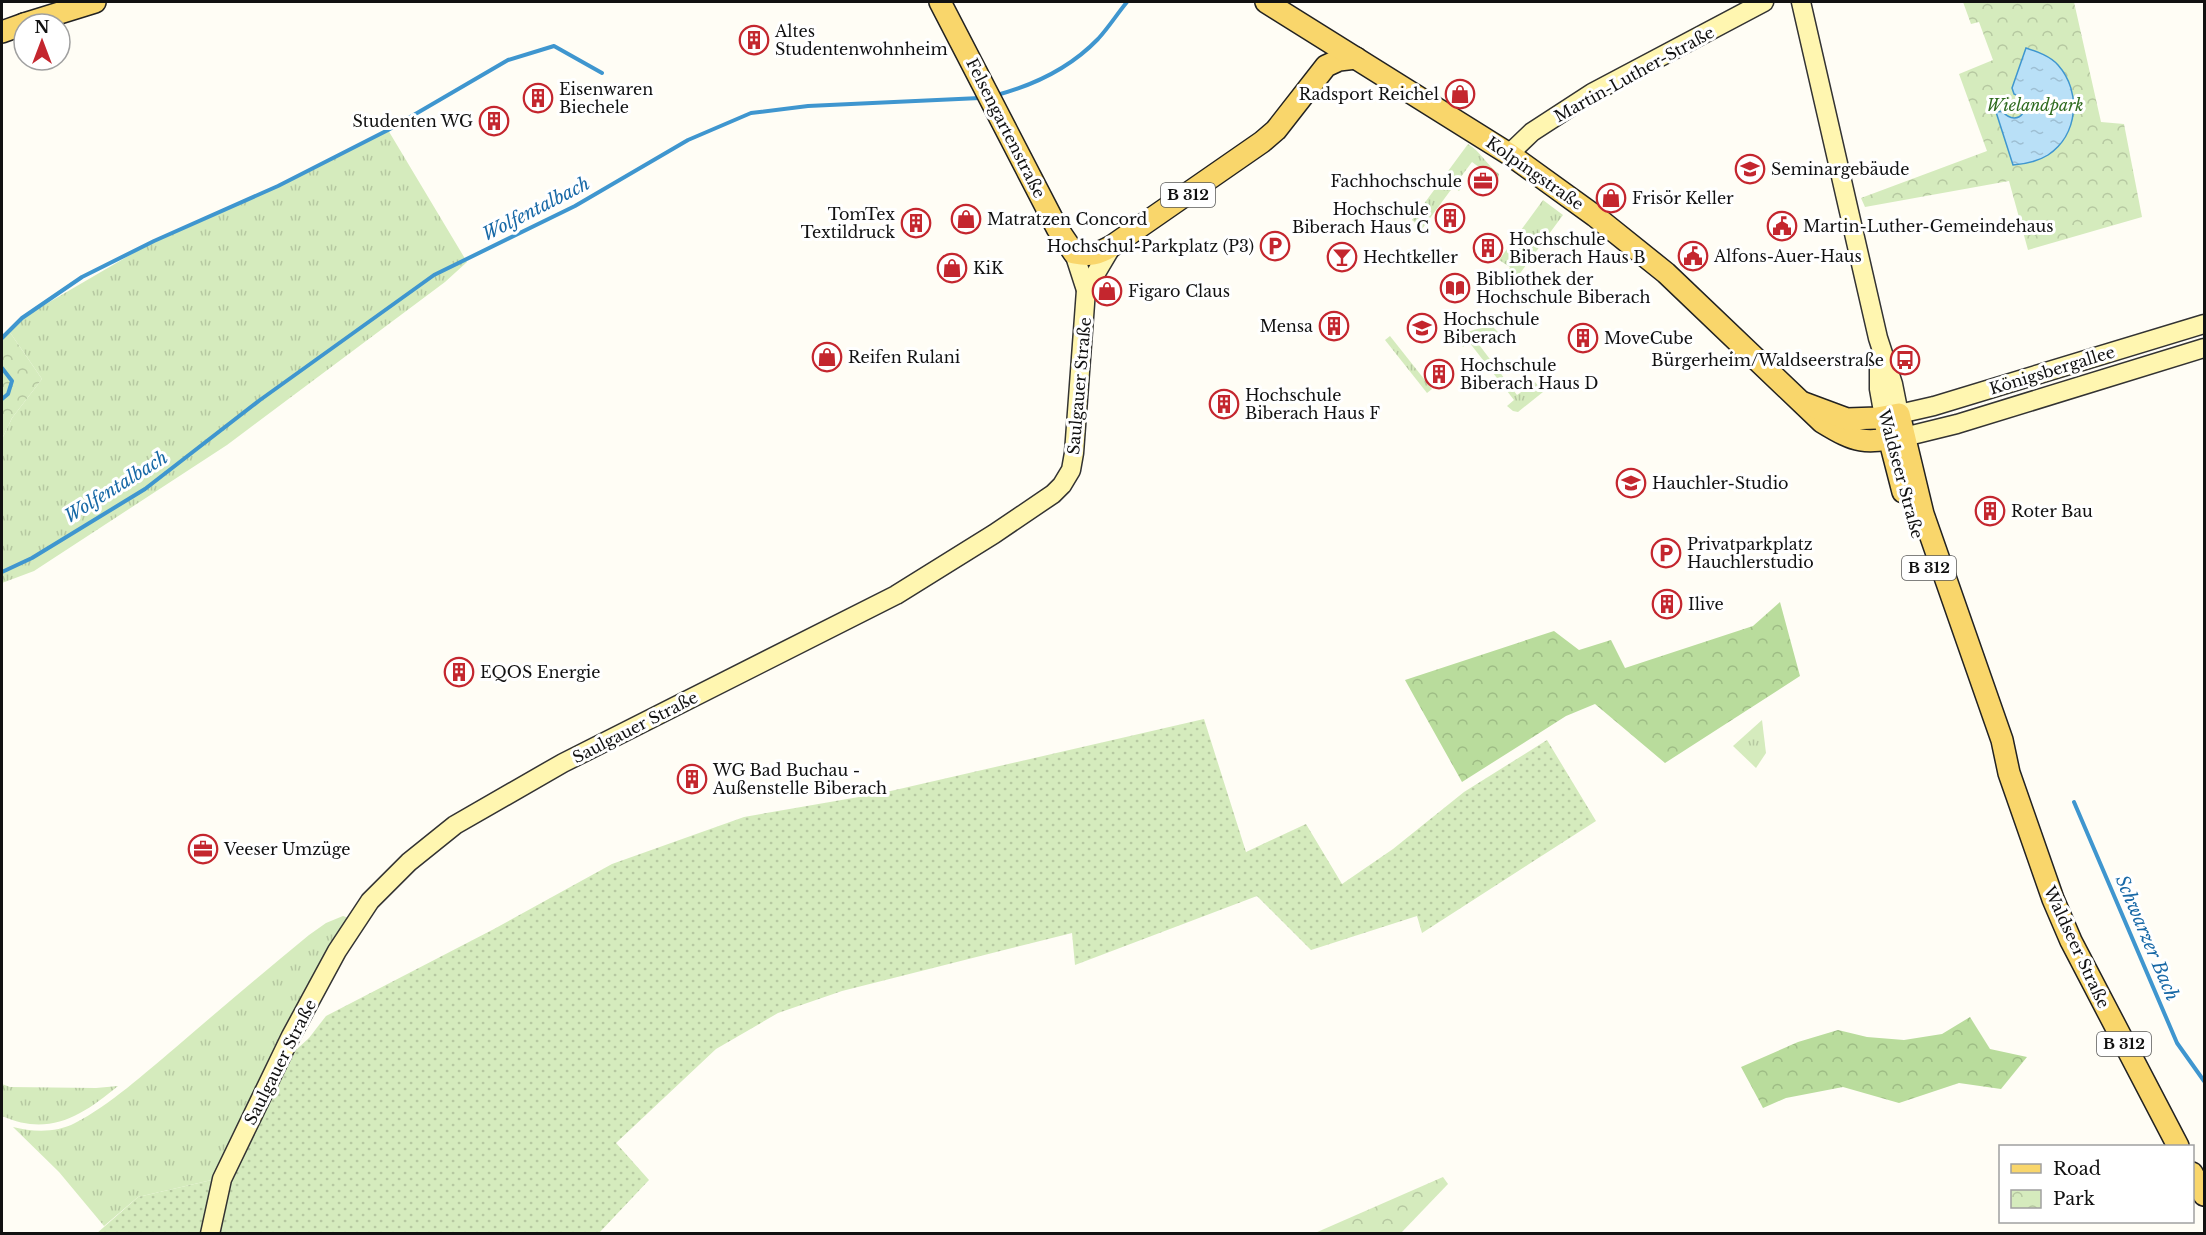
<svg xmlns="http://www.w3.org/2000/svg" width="2206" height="1235" viewBox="0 0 2206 1235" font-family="'Libre Baskerville',serif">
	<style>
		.grass { fill: url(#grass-tufts) }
		.forest { fill: url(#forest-crowns) }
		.park { fill: url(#park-crowns) }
		.garden { fill: url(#garden-dots) }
		.water { fill: url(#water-ripples); stroke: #3f96cf; stroke-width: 1.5 }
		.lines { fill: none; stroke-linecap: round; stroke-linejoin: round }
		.stream { stroke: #3f96cf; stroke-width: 4 }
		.secondary-casing { stroke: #333; stroke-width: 21 }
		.primary-casing { stroke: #222; stroke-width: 24 }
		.secondary { stroke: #fff6b0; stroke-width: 18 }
		.primary { stroke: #f9d66b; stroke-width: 21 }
		.labels { text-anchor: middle; stroke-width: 6; stroke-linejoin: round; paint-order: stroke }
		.shield { fill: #fff; stroke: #585858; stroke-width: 1.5 }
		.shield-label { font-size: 15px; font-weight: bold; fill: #111 }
		.poi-label { font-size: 16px; fill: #111; stroke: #fff; text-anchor: start }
		.street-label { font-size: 16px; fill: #111; stroke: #fff }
		.park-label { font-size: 16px; font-style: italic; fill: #2f6b1f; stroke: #fff }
		.water-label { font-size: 18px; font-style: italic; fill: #1768a6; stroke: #fff }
	</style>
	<defs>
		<pattern id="grass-tufts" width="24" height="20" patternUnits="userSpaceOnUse" patternTransform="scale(1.5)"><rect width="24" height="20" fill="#d5ebbd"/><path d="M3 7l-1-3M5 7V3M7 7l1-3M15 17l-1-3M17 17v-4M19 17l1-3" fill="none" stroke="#b6c8a1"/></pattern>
		<pattern id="forest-crowns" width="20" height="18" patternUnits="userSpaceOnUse" patternTransform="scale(1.5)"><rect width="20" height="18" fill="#b9dc9c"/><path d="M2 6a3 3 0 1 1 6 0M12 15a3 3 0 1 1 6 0" fill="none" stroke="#9ebc85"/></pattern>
		<pattern id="park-crowns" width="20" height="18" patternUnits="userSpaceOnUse" patternTransform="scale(1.5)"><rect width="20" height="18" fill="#d5ebbd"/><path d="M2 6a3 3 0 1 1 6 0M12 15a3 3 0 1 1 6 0" fill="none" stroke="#b6c8a1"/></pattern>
		<pattern id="garden-dots" width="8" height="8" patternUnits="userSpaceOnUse" patternTransform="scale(1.5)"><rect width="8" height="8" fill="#d5ebbd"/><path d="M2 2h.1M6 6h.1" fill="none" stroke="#b6c8a1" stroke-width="1.8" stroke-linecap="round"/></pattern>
		<pattern id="water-ripples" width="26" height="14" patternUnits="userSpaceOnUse" patternTransform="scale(1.5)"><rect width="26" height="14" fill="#b9e0f7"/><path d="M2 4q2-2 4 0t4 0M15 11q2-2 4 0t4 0" fill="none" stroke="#9ebfd3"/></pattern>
	</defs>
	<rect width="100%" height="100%" fill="#fffdf5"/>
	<g class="grass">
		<polygon points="388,130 467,262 445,282 227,445 34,571 2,583 2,439 12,418 42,379 9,331 22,318 154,241 278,186"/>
		<path d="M1468 144C1481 152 1487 165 1499 174L1498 181 1472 162 1457 182 1462 187 1459 191 1453 187 1422 229 1412 220Z"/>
		<polygon points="1543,200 1563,215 1518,276 1508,280 1504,279 1510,267 1499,260"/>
		<path d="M1492 326 1498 332 1480 346 1517 395 1535 382 1543 392 1518 412 1513 411 1507 406 1514 400 1469 342 1463 347 1460 342C1464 329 1480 329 1492 326Z"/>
		<polygon points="1390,336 1432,389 1427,393 1385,340"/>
		<polygon points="1762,720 1766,753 1756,768 1733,746"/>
		<path d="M343 916 349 918 216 1179 138 1197 104 1226 59 1172 13 1127C33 1132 56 1133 75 1123 110 1105 145 1073 175 1048 219 1010 264 972 309 935L326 923Z"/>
		<path d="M2 1084 10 1087 96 1088 118 1086C82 1116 49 1137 2 1116Z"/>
	</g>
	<g class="forest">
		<polygon points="1780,602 1800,676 1665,763 1595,704 1566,716 1462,782 1405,680 1554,631 1579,650 1611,640 1625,668 1753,626"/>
		<polygon points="1970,1017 1990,1049 2027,1057 2001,1089 1959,1083 1899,1103 1843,1087 1786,1098 1763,1108 1741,1067 1798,1042 1838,1030 1867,1037 1904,1040 1942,1034"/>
	</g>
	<g class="park">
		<polygon points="1963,2 2074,2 2101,122 2124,124 2142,217 2028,250 2009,181 1865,207 1861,198 1987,151 1959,74 1993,60 1979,22 1971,24"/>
		<polygon points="9,331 42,379 12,418 2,439 2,338"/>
		<polygon points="1443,1177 1448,1184 1401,1233 1315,1233"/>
	</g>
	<g class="garden">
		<polygon points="1204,719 1246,852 1306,824 1342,884 1393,849 1464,792 1547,740 1596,821 1422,933 1417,916 1311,950 1257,896 1075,965 1072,933 842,991 778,1013 716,1049 616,1143 649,1180 599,1233 219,1234 226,1180 274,1070 309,1038 326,1016 494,929 612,864 744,817 882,793"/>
		<polygon points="216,1179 207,1233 96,1234 138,1197"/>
	</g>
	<path class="water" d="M2026 48C2038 52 2050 56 2058 65 2082 92 2078 135 2048 155 2037 162 2026 164 2013 165L1996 112 2002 111C2019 131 2037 102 2014 94L2012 88Z"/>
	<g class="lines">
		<g class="stream">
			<path d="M997 95C1034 85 1071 67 1098 39 1109 27 1117 14 1127 2"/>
			<polyline points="2,338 22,318 82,277 154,241 278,186 388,130 508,60 554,46 602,73"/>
			<polyline points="2,368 12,381 8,394 2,399"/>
			<polyline points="2,572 32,558 145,489 260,400 434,275 575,206 688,140 751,113 808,106 980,98"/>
			<polyline points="2074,802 2177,1043 2204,1081"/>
		</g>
		<g class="secondary-casing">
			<g id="secondary">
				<polyline points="1801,2 1878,338 1893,384 1899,414 1934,406 2204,324"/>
				<polyline points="1509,154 1532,132 1592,93 1764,2"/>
				<polyline points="1086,290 1112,246"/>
				<polyline points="1879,358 1879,389 1884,417"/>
				<polyline points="1904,437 1957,424 2204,348"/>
				<polyline points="210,1234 222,1179 291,1036 337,951 370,901 409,862 455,825 563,763 896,595 994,534 1053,494 1062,485 1071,470 1074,453 1086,290 1074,253"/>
			</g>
		</g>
		<g class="primary-casing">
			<g id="primary">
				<path d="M940 2 1057 228 1074 253C1091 256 1096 255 1112 246L1262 142 1276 130 1326 66 1339 60 1356 58"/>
				<path d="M1266 2 1509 154 1595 216 1666 273 1822 422C1858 444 1863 443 1904 437"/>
				<polyline points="24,24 95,2"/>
				<polyline points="2,32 24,24"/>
				<polyline points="1804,403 1847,419 1877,418 1899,414 1923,514 2002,740 2009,773 2053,899 2071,941 2178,1146"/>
				<polyline points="1886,426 1903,492"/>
				<polyline points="2192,1173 2204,1195"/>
			</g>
		</g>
		<use href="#secondary" class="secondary"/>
		<use href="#primary" class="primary"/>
	</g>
	<defs>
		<g id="building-ring" transform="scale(1.5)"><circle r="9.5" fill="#fff" stroke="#c4262e" stroke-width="1.5"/><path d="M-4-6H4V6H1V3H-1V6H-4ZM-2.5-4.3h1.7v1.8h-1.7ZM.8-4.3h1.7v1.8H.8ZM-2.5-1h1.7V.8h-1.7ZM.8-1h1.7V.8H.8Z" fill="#c4262e"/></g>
		<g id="shop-ring" transform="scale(1.5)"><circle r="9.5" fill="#fff" stroke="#c4262e" stroke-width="1.5"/><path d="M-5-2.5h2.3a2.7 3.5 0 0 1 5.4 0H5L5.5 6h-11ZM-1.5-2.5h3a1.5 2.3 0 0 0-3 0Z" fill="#c4262e"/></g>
		<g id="university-ring" transform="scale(1.5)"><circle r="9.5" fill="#fff" stroke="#c4262e" stroke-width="1.5"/><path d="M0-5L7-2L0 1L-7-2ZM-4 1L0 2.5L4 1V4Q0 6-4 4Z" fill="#c4262e"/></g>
		<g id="office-ring" transform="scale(1.5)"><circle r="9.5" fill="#fff" stroke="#c4262e" stroke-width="1.5"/><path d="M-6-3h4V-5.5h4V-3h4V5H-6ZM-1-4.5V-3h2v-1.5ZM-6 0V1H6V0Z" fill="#c4262e"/></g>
		<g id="civic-ring" transform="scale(1.5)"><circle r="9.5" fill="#fff" stroke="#c4262e" stroke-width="1.5"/><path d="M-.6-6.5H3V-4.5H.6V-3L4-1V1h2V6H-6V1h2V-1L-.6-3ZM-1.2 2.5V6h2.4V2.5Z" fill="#c4262e"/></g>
		<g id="parking-ring" transform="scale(1.5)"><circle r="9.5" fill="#fff" stroke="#c4262e" stroke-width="1.5"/><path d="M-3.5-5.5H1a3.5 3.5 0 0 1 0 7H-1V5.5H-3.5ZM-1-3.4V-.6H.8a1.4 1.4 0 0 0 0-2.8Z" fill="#c4262e"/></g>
		<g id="bar-ring" transform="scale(1.5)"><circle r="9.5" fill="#fff" stroke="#c4262e" stroke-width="1.5"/><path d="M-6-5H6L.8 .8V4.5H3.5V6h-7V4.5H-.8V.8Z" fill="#c4262e"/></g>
		<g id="library-ring" transform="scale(1.5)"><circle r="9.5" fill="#fff" stroke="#c4262e" stroke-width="1.5"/><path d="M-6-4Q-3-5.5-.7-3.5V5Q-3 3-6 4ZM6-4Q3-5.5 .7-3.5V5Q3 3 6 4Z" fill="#c4262e"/></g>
		<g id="bus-ring" transform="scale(1.5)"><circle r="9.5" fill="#fff" stroke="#c4262e" stroke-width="1.5"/><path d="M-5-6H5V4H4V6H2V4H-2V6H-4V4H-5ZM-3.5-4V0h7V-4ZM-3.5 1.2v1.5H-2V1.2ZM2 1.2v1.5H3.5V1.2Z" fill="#c4262e"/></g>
		<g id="school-ring" transform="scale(1.5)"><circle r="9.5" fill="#fff" stroke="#c4262e" stroke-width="1.5"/><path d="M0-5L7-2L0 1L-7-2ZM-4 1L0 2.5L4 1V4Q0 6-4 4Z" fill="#c4262e"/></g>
	</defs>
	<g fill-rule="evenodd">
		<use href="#building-ring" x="754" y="40"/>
		<use href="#shop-ring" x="1460" y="94"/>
		<use href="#building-ring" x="538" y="98"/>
		<use href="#building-ring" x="494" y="121"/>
		<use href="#university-ring" x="1750" y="169"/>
		<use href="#office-ring" x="1483" y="181"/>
		<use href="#shop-ring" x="1611" y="198"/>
		<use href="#building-ring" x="1450" y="218"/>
		<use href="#shop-ring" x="966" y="219"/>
		<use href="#building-ring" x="916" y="223"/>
		<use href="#civic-ring" x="1782" y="226"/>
		<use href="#parking-ring" x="1275" y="246"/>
		<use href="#building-ring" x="1488" y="248"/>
		<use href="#civic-ring" x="1693" y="256"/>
		<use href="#bar-ring" x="1342" y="257"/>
		<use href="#shop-ring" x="952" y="268"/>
		<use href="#library-ring" x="1455" y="288"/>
		<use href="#shop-ring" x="1107" y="291"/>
		<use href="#building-ring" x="1334" y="326"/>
		<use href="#university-ring" x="1422" y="328"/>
		<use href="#building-ring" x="1583" y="338"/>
		<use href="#shop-ring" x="827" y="357"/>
		<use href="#bus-ring" x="1905" y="360"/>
		<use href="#building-ring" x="1439" y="374"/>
		<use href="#building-ring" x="1224" y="404"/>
		<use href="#school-ring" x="1631" y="483"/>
		<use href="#building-ring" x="1990" y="511"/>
		<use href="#parking-ring" x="1666" y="553"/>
		<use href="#building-ring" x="1667" y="604"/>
		<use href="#building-ring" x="459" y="672"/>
		<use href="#building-ring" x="692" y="779"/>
		<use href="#office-ring" x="203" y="849"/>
	</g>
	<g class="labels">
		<g class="shield">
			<rect x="1161" y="183" width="54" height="24" rx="4.5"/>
			<rect x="1902" y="556" width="54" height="24" rx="4.5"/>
			<rect x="2097" y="1032" width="54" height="24" rx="4.5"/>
		</g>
		<g class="shield-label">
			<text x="1188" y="200">B 312</text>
			<text x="1929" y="573">B 312</text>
			<text x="2124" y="1049">B 312</text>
		</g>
		<g class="poi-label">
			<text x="775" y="37">Altes<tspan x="775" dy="18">Studentenwohnheim</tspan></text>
			<text x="559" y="95">Eisenwaren<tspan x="559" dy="18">Biechele</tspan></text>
			<text x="1439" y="100" text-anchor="end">Radsport Reichel</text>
			<text x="473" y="127" text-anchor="end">Studenten WG</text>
			<text x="1771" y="175">Seminargebäude</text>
			<text x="1462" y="187" text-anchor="end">Fachhochschule</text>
			<text x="1632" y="204">Frisör Keller</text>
			<text x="1429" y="215" text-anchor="end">Hochschule<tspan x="1429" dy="18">Biberach Haus C</tspan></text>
			<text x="895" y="220" text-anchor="end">TomTex<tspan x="895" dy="18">Textildruck</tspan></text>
			<text x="987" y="225">Matratzen Concord</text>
			<text x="1803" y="232">Martin-Luther-Gemeindehaus</text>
			<text x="1509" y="245">Hochschule<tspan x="1509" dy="18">Biberach Haus B</tspan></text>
			<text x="1254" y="252" text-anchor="end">Hochschul-Parkplatz (P3)</text>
			<text x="1714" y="262">Alfons-Auer-Haus</text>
			<text x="1363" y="263">Hechtkeller</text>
			<text x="973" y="274">KiK</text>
			<text x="1476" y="285">Bibliothek der<tspan x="1476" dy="18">Hochschule Biberach</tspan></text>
			<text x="1128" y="297">Figaro Claus</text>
			<text x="1443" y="325">Hochschule<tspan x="1443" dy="18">Biberach</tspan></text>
			<text x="1313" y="332" text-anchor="end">Mensa</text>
			<text x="1604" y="344">MoveCube</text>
			<text x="848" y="363">Reifen Rulani</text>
			<text x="1884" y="366" text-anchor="end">Bürgerheim/Waldseerstraße</text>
			<text x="1460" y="371">Hochschule<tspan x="1460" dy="18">Biberach Haus D</tspan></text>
			<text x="1245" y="401">Hochschule<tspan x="1245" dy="18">Biberach Haus F</tspan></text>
			<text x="1652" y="489">Hauchler-Studio</text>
			<text x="2011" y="517">Roter Bau</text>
			<text x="1687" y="550">Privatparkplatz<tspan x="1687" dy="18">Hauchlerstudio</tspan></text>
			<text x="1688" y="610">Ilive</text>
			<text x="480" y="678">EQOS Energie</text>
			<text x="713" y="776">WG Bad Buchau -<tspan x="713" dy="18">Außenstelle Biberach</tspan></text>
			<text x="224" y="855">Veeser Umzüge</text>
		</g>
		<g class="street-label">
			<text transform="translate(1634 74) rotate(-29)" y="6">Martin-Luther-Straße</text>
			<text transform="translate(1006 128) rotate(63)" y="6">Felsengartenstraße</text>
			<text transform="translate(1535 173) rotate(35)" y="6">Kolpingstraße</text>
			<text transform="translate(2052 370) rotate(-17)" y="6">Königsbergallee</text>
			<text transform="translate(1079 386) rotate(-85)" y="6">Saulgauer Straße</text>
			<text transform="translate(1901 474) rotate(75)" y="6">Waldseer Straße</text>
			<text transform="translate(635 727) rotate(-27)" y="6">Saulgauer Straße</text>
			<text transform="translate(2077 947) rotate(65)" y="6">Waldseer Straße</text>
			<text transform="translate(280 1062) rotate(-63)" y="6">Saulgauer Straße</text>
		</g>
		<g class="park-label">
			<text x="2035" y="111">Wielandpark</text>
		</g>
		<g class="water-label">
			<text transform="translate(536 209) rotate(-27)" y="6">Wolfentalbach</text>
			<text transform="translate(116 487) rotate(-32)" y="6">Wolfentalbach</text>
			<text transform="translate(2147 938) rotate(67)" y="6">Schwarzer Bach</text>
		</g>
	</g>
	<rect width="2206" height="1235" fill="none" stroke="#111111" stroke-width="6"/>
	<rect x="1999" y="1145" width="195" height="78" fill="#ffffff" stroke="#a0a0a0" stroke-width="1.5"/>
	<rect x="2011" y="1164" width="30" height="9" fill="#f9d66b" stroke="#a0a0a0" stroke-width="1.5"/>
	<text x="2053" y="1175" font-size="18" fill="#111111">Road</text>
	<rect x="2011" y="1190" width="30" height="18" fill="url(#park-crowns)" stroke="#a0a0a0" stroke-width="1.5"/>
	<text x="2053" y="1205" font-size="18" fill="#111111">Park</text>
	<g transform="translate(42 42)"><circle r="28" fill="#ffffff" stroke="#a0a0a0" stroke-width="1.5"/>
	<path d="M0-4.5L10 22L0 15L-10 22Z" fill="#c4262e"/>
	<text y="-9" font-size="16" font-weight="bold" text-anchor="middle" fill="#111111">N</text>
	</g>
</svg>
